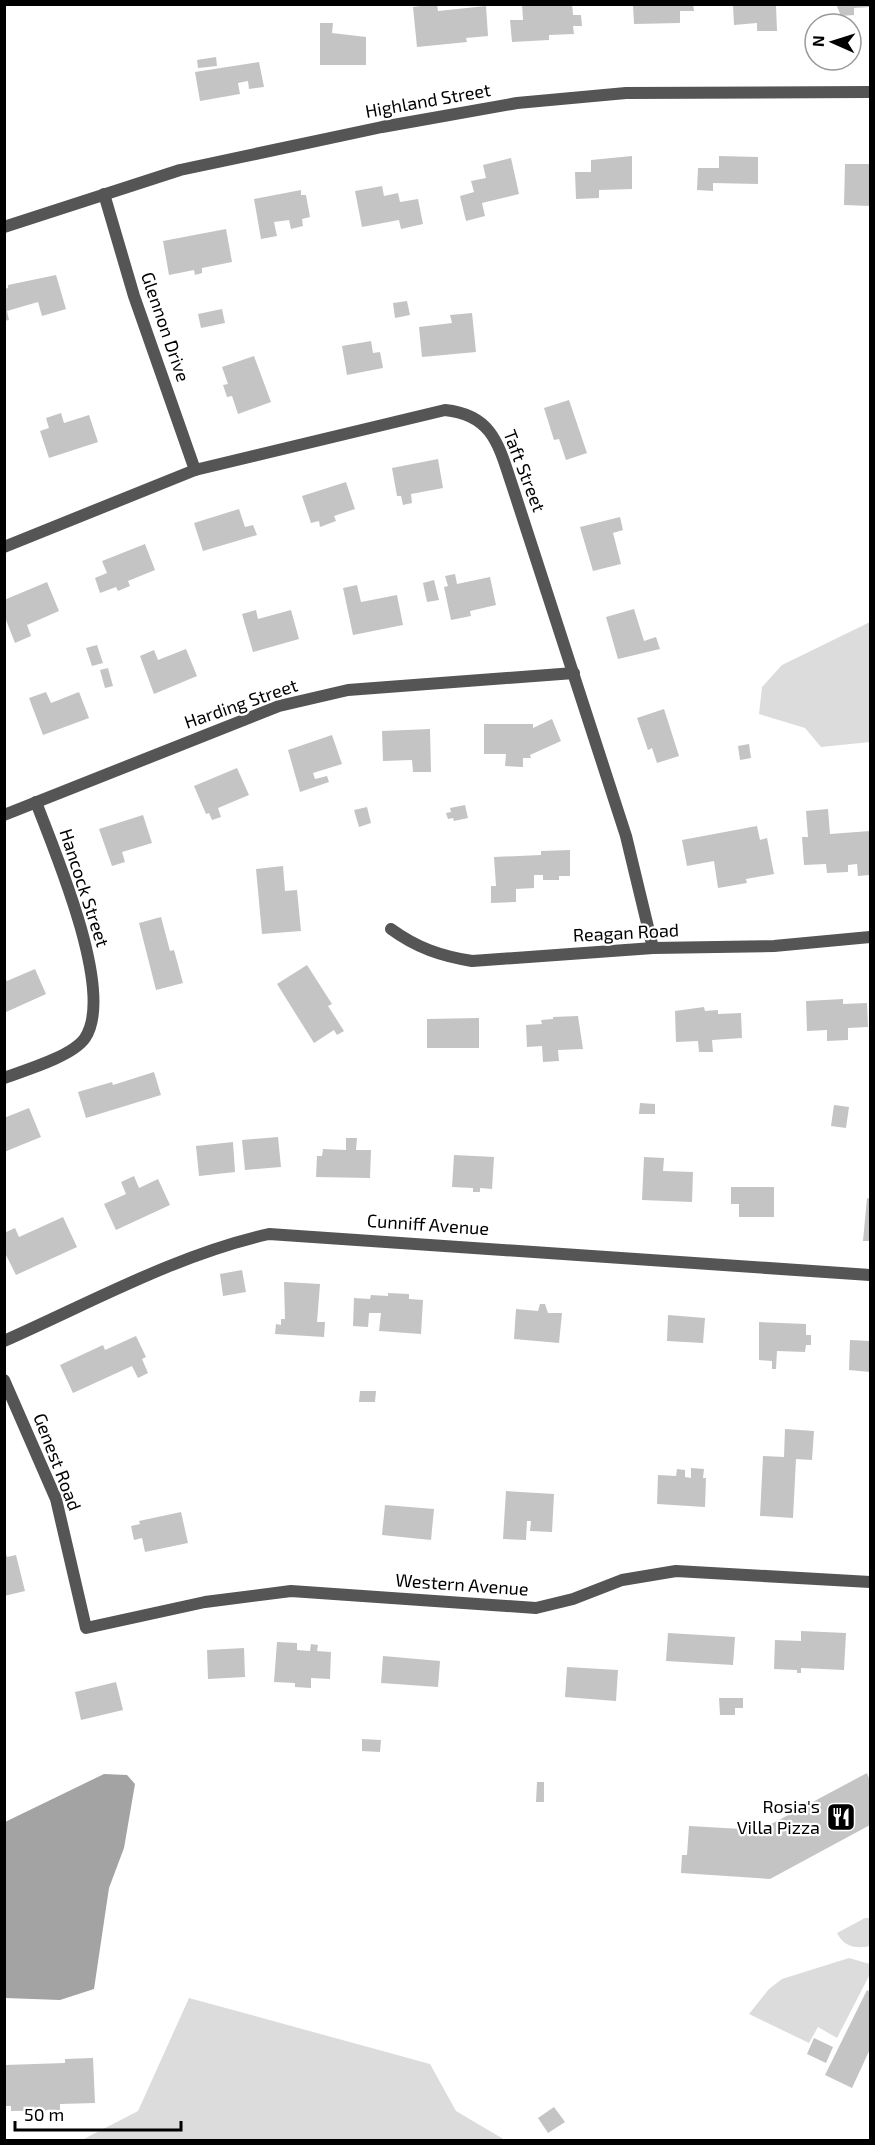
<svg xmlns="http://www.w3.org/2000/svg" width="875" height="2145" viewBox="0 0 875 2145" font-family="'Exo 2',sans-serif">
	<style>
		.green { fill: #dcdcdc }
		.water { fill: #a3a3a3 }
		.building { fill: #c4c4c4 }
		.lines { fill: none; stroke-linecap: round; stroke-linejoin: round }
		.street { stroke: #555; stroke-width: 12 }
		.labels { text-anchor: middle; stroke-width: 4.5; stroke-linejoin: round; paint-order: stroke }
		.street-label { font-size: 18px; fill: #000; stroke: #fff }
		.poi-label { font-size: 18px; fill: #000; stroke: #fff; text-anchor: end }
	</style>
	<rect width="100%" height="100%" fill="#fff"/>
	<g class="green">
		<polygon points="870,622 870,742 821,747 805,728 759,714 762,687 782,665"/>
		<path d="M865 1918H870V1946C856 1949 844 1947 837 1933Z"/>
		<polygon points="849,1958 870,1964 870,1974 837,2038 818,2027 809,2043 749,2014 769,1989 782,1979"/>
		<polygon points="189,1998 430,2064 456,2111 505,2140 82,2140 138,2111"/>
	</g>
	<polygon class="water" points="104,1774 127,1775 135,1784 124,1848 109,1888 94,1989 60,2000 5,1998 5,1822"/>
	<g class="building">
		<polygon points="437,4 438,11 486,6 488,36 466,38 467,42 417,47 413,7"/>
		<polygon points="522,4 572,4 573,15 581,15 582,26 573,26 574,34 549,35 549,40 512,42 510,20 523,20"/>
		<polygon points="633,4 693,4 694,11 680,11 680,23 634,24"/>
		<polygon points="836,4 870,4 870,7 854,8 854,15 841,16"/>
		<polygon points="733,5 776,5 777,31 757,31 757,23 734,25"/>
		<polygon points="320,23 333,23 332,33 366,37 366,65 320,65"/>
		<polygon points="216,57 217,66 198,68 197,60"/>
		<polygon points="259,62 264,87 249,89 248,81 238,83 240,94 200,101 195,72"/>
		<polygon points="632,156 632,189 599,190 599,198 576,199 575,172 591,172 591,160"/>
		<polygon points="719,156 758,157 758,184 713,183 713,191 697,190 698,168 719,168"/>
		<polygon points="511,158 519,194 482,203 485,216 466,221 460,196 474,192 471,181 486,178 483,165"/>
		<polygon points="845,164 870,164 870,206 844,205"/>
		<polygon points="382,186 384,196 398,193 400,202 418,199 423,224 401,229 399,220 362,227 355,191"/>
		<polygon points="301,190 301,195 306,195 310,217 302,219 303,226 291,229 289,220 274,222 277,236 261,239 254,199"/>
		<polygon points="226,229 232,262 202,268 202,273 195,275 194,270 169,275 163,241"/>
		<polygon points="56,275 66,309 42,316 38,302 7,311 9,320 4,321 4,289 8,288 8,285"/>
		<polygon points="407,301 410,315 395,318 393,303"/>
		<polygon points="222,309 225,323 201,328 198,314"/>
		<polygon points="472,313 476,352 422,357 419,327 452,323 450,315"/>
		<polygon points="371,341 373,353 380,352 383,368 347,375 342,346"/>
		<polygon points="254,356 271,402 238,414 232,396 227,397 223,385 228,384 222,367"/>
		<polygon points="569,400 587,453 566,460 559,439 554,440 544,408"/>
		<polygon points="61,413 64,423 89,415 98,442 49,458 40,431 49,428 46,418"/>
		<polygon points="438,459 443,488 411,494 412,503 403,505 401,496 397,496 392,468"/>
		<polygon points="346,482 355,509 334,516 336,521 320,527 319,521 311,523 302,496"/>
		<polygon points="239,509 245,527 253,525 257,535 203,551 194,523"/>
		<polygon points="620,517 623,530 613,533 621,564 593,571 580,527"/>
		<polygon points="145,544 155,570 128,581 130,586 118,591 116,587 100,593 95,578 107,573 102,561"/>
		<polygon points="455,574 457,584 490,577 496,605 470,611 471,616 451,620 444,587 448,586 445,576"/>
		<polygon points="434,580 439,600 427,602 423,583"/>
		<polygon points="47,582 59,611 27,625 31,636 15,643 4,615 4,600"/>
		<polygon points="357,585 361,602 397,595 403,625 353,635 343,588"/>
		<polygon points="634,609 644,641 656,637 660,649 618,659 606,617"/>
		<polygon points="256,610 258,619 291,610 299,639 253,652 242,614"/>
		<polygon points="97,645 103,663 92,666 86,648"/>
		<polygon points="186,649 197,676 154,694 140,656 154,650 158,660"/>
		<polygon points="108,668 113,686 105,688 100,670"/>
		<polygon points="46,692 51,703 79,692 89,718 43,735 29,698"/>
		<polygon points="664,709 679,756 657,763 652,748 648,750 637,718"/>
		<polygon points="552,719 561,741 530,755 531,758 523,758 523,767 505,766 506,754 484,754 484,724 533,724 533,728"/>
		<polygon points="430,729 431,772 413,772 412,760 383,761 382,731"/>
		<polygon points="332,735 342,764 313,773 315,779 327,776 329,782 300,792 288,750"/>
		<polygon points="749,744 751,758 740,760 738,746"/>
		<polygon points="237,768 249,795 218,808 221,817 212,820 209,813 206,814 194,786"/>
		<polygon points="465,805 468,818 454,821 453,818 448,819 446,813 451,812 450,808"/>
		<polygon points="367,807 371,823 359,827 354,810"/>
		<polygon points="828,809 830,834 870,831 870,875 858,876 857,864 848,865 848,872 827,873 826,864 804,865 802,837 808,837 806,811"/>
		<polygon points="143,815 152,843 122,852 125,862 112,866 99,829"/>
		<polygon points="757,826 760,840 767,838 774,874 746,879 747,883 718,888 714,861 687,866 682,840"/>
		<polygon points="570,850 570,876 559,876 559,880 543,880 543,875 534,875 534,888 516,889 516,902 491,903 491,886 496,886 494,857 541,855 541,851"/>
		<polygon points="283,866 285,891 297,890 301,931 262,934 256,869"/>
		<polygon points="161,917 170,951 174,950 183,983 156,990 139,923"/>
		<polygon points="307,965 332,1004 328,1006 344,1031 337,1035 334,1030 314,1043 277,984"/>
		<polygon points="35,969 46,994 4,1013 4,976 7,981"/>
		<polygon points="843,999 843,1004 867,1003 868,1027 848,1028 848,1040 827,1041 827,1030 807,1031 806,1001"/>
		<polygon points="704,1007 705,1011 718,1010 718,1014 741,1013 742,1038 712,1040 713,1052 699,1052 698,1041 676,1042 675,1011"/>
		<polygon points="578,1016 583,1049 558,1050 559,1061 543,1062 542,1046 527,1047 526,1025 542,1024 541,1020 553,1019 553,1017"/>
		<polygon points="479,1018 479,1048 427,1048 427,1019"/>
		<polygon points="154,1072 161,1095 86,1118 78,1092 112,1082 113,1085"/>
		<polygon points="640,1103 655,1104 655,1114 639,1114"/>
		<polygon points="834,1105 849,1107 846,1128 831,1126"/>
		<polygon points="29,1108 41,1137 4,1152 4,1118"/>
		<polygon points="278,1137 281,1167 245,1170 242,1140"/>
		<polygon points="346,1138 357,1138 356,1150 371,1150 370,1178 316,1177 317,1156 322,1156 323,1149 346,1150"/>
		<polygon points="233,1142 235,1172 199,1176 196,1146"/>
		<polygon points="454,1155 494,1157 492,1189 480,1188 480,1192 473,1192 473,1188 452,1187"/>
		<polygon points="644,1157 664,1158 663,1171 693,1172 692,1202 642,1200"/>
		<polygon points="134,1176 139,1188 158,1179 170,1205 116,1230 104,1204 126,1194 121,1182"/>
		<polygon points="731,1187 774,1187 774,1217 739,1217 739,1204 731,1204"/>
		<polygon points="867,1198 870,1199 870,1241 863,1241"/>
		<polygon points="63,1217 77,1247 16,1275 4,1251 4,1233 15,1228 19,1237"/>
		<polygon points="242,1270 246,1292 223,1296 220,1274"/>
		<polygon points="284,1282 320,1284 317,1322 325,1322 324,1337 275,1334 276,1324 281,1325 281,1319 285,1319"/>
		<polygon points="388,1293 409,1294 409,1299 423,1300 421,1334 379,1331 381,1313 369,1313 368,1327 353,1326 354,1298 370,1299 371,1295 388,1296"/>
		<polygon points="540,1304 545,1304 548,1313 562,1313 559,1343 514,1339 516,1309 538,1311"/>
		<polygon points="668,1315 705,1318 703,1343 667,1341"/>
		<polygon points="759,1322 806,1324 806,1335 811,1335 811,1345 806,1345 805,1352 777,1351 776,1369 772,1369 772,1361 759,1360"/>
		<polygon points="136,1336 146,1357 142,1359 148,1373 138,1378 132,1366 73,1393 60,1365 103,1345 105,1350"/>
		<polygon points="850,1340 870,1341 870,1372 849,1370"/>
		<polygon points="360,1391 376,1391 375,1402 359,1402"/>
		<polygon points="785,1429 814,1431 812,1460 796,1459 793,1518 760,1516 763,1456 784,1457"/>
		<polygon points="691,1468 704,1469 703,1478 706,1478 705,1507 657,1504 658,1475 676,1476 677,1469 685,1470 685,1477 691,1478"/>
		<polygon points="506,1491 554,1494 552,1532 530,1531 531,1521 527,1521 526,1540 503,1539"/>
		<polygon points="385,1505 434,1509 431,1540 382,1535"/>
		<polygon points="181,1512 188,1543 145,1552 142,1538 134,1540 131,1526 140,1524 139,1521"/>
		<polygon points="5,1550 7,1557 16,1555 25,1591 4,1596"/>
		<polygon points="801,1631 846,1633 844,1670 801,1668 801,1673 797,1673 797,1670 774,1669 775,1640 801,1641"/>
		<polygon points="668,1633 735,1637 733,1665 666,1661"/>
		<polygon points="277,1642 297,1643 297,1650 310,1651 311,1644 318,1645 317,1651 331,1652 330,1679 311,1678 311,1688 295,1687 295,1683 274,1682"/>
		<polygon points="244,1648 245,1677 208,1679 207,1650"/>
		<polygon points="383,1656 440,1661 438,1687 381,1683"/>
		<polygon points="567,1667 618,1670 616,1701 565,1697"/>
		<polygon points="116,1682 123,1710 81,1720 75,1692"/>
		<polygon points="719,1698 743,1698 743,1708 735,1708 735,1715 720,1715"/>
		<polygon points="362,1739 381,1740 380,1752 362,1751"/>
		<polygon points="867,1773 870,1781 870,1825 770,1879 681,1873 682,1855 687,1855 689,1826 760,1830"/>
		<polygon points="537,1782 544,1782 544,1802 536,1802"/>
		<polygon points="867,1990 870,1992 870,2049 852,2088 825,2075"/>
		<polygon points="814,2038 833,2047 826,2063 807,2054"/>
		<polygon points="93,2058 95,2103 60,2104 60,2110 11,2111 11,2106 5,2106 5,2065 65,2063 65,2059"/>
		<polygon points="554,2107 565,2122 548,2133 538,2118"/>
	</g>
	<g class="lines">
		<g class="street">
			<polyline points="104,194 134,296 195,470"/>
			<polyline points="4,227 180,170 382,127 517,103 626,93 870,92"/>
			<path d="M4 547 195 470 445 410C494 415 499 447 513 488L626 836 653 948"/>
			<polyline points="4,815 279,706 348,690 574,673"/>
			<path d="M391 929C417 948 441 956 472 961L653 948 774 946 870 937"/>
			<path d="M4 1078C26 1070 73 1056 85 1038 116 992 54 851 36 802"/>
			<path d="M4 1341C90 1303 178 1254 269 1234L870 1275"/>
			<polyline points="4,1380 56,1499 86,1628 205,1602 291,1591 536,1608 573,1599 622,1580 676,1571 870,1582"/>
		</g>
	</g>
	<defs>
		<g id="restaurant-square" transform="scale(1.5)"><rect x="-9" y="-9" width="18" height="18" rx="4" fill="#000" stroke="#fff"/><path d="M-5-6h1v4h1v-4h1v4h1v-4h1v5L-1.5 .5V6h-2V.5L-5-1ZM5-6V6H3V1.5H1.5Q1.5-4 5-6Z" fill="#fff"/></g>
	</defs>
	<g fill-rule="evenodd">
		<use href="#restaurant-square" x="841" y="1817"/>
	</g>
	<g class="labels">
		<g class="street-label">
			<text transform="translate(428 101) rotate(-10)" y="6">Highland Street</text>
			<text transform="translate(165 327) rotate(71)" y="6">Glennon Drive</text>
			<text transform="translate(524 471) rotate(69)" y="6">Taft Street</text>
			<text transform="translate(241 704) rotate(-19)" y="6">Harding Street</text>
			<text transform="translate(84 888) rotate(72)" y="6">Hancock Street</text>
			<text transform="translate(626 933) rotate(-3)" y="6">Reagan Road</text>
			<text transform="translate(428 1225) rotate(4)" y="6">Cunniff Avenue</text>
			<text transform="translate(57 1462) rotate(69)" y="6">Genest Road</text>
			<text transform="translate(462 1585) rotate(4)" y="6">Western Avenue</text>
		</g>
		<g class="poi-label">
			<text x="820" y="1813">Rosia's<tspan x="820" dy="21">Villa Pizza</tspan></text>
		</g>
	</g>
	<rect width="875" height="2145" fill="none" stroke="#000000" stroke-width="12"/>
	<g transform="translate(833 42) rotate(273)"><circle r="28" fill="#ffffff" stroke="#999999" stroke-width="1.5"/>
	<path d="M0-4.5L10 22L0 15L-10 22Z" fill="#000000"/>
	<text y="-9" font-size="16" font-weight="bold" text-anchor="middle" fill="#000000">N</text>
	</g>
	<path d="M15 2121v9h166v-9" fill="none" stroke="#000000" stroke-width="3"/>
	<text x="24" y="2121" font-size="18" fill="#000000" stroke="#ffffff" stroke-width="4.5" paint-order="stroke">50 m</text>
</svg>
